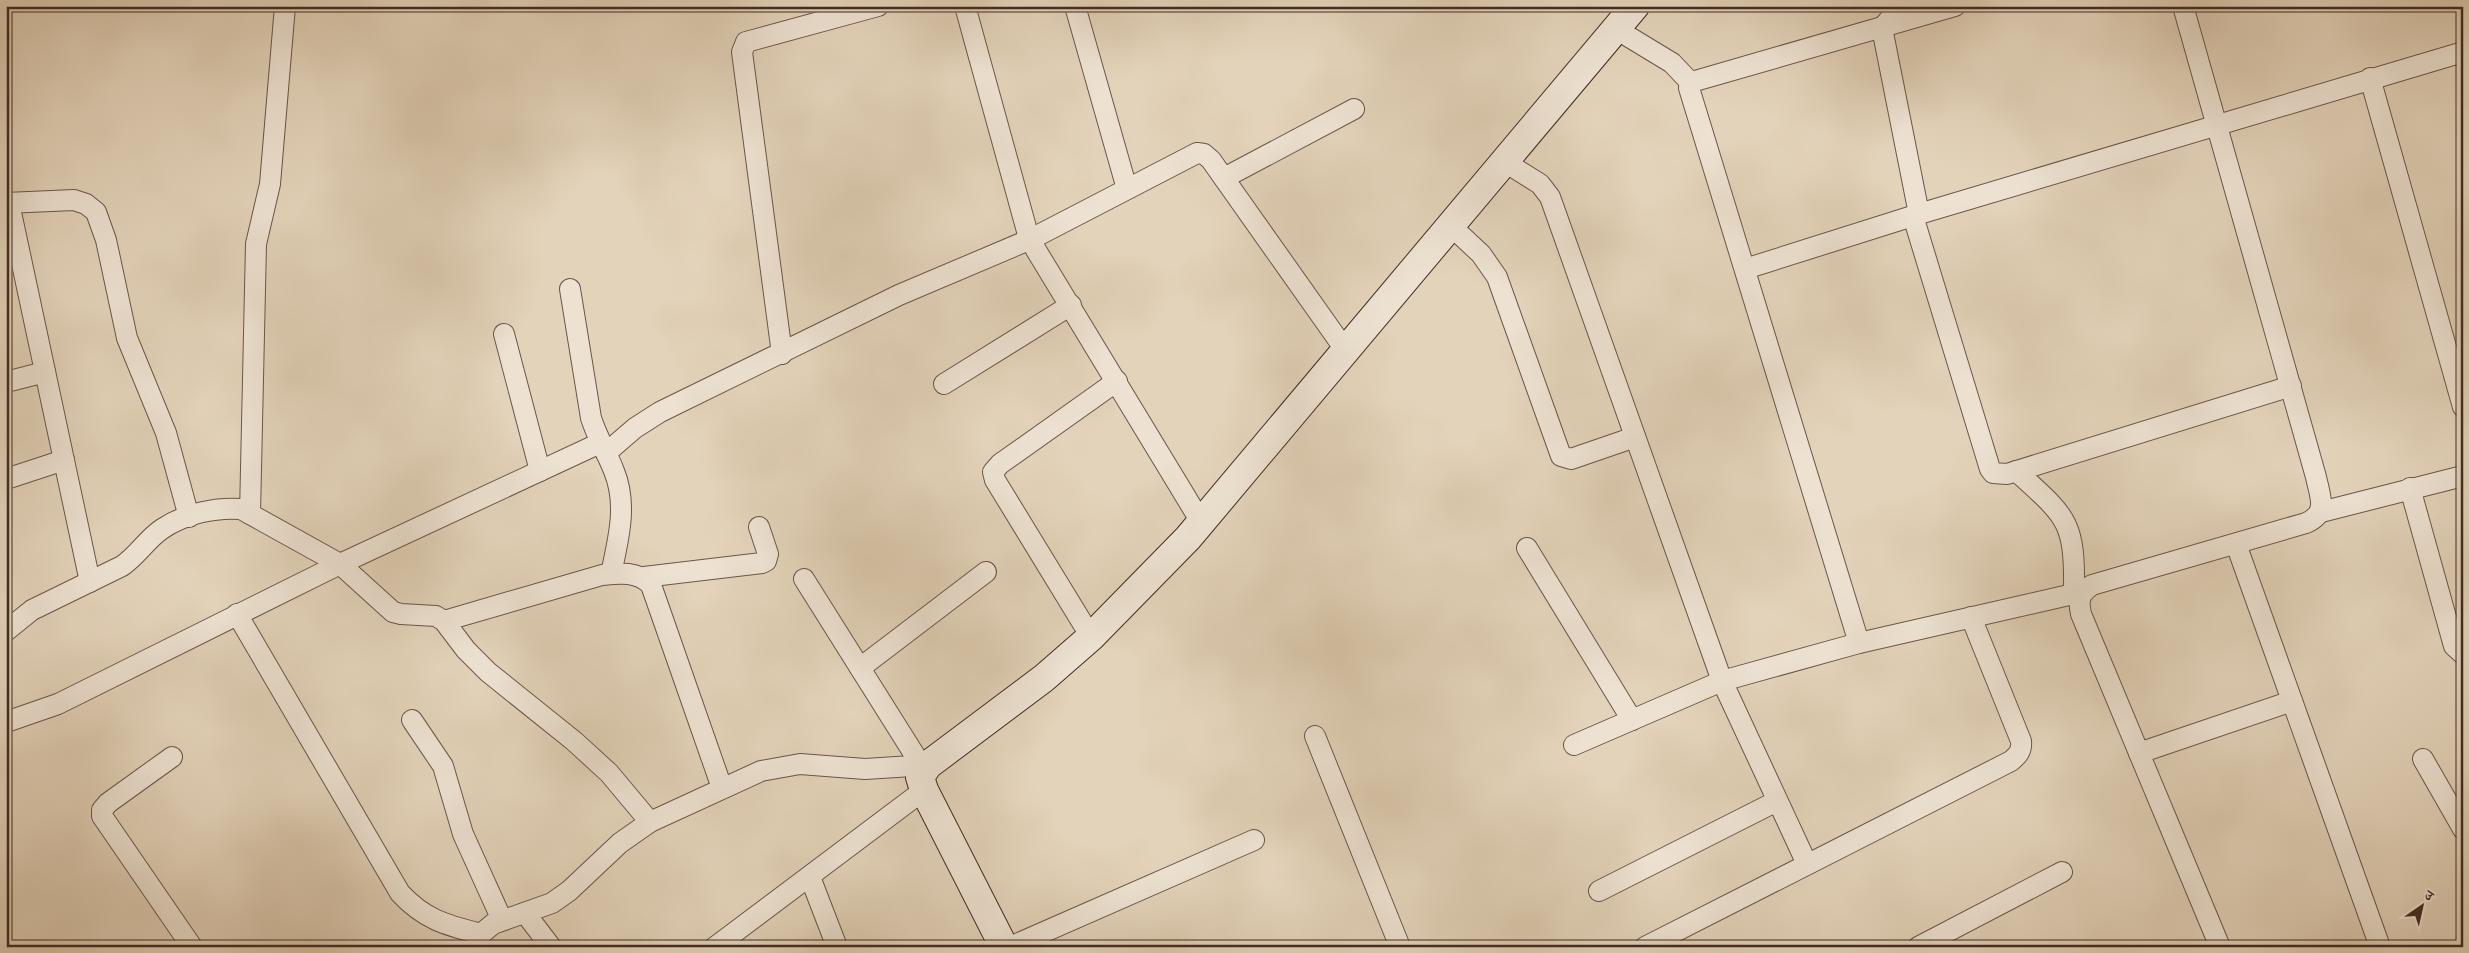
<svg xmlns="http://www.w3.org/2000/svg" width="2469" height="953" viewBox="0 0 2469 953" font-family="Vollkorn,'Noto Serif Devanagari',serif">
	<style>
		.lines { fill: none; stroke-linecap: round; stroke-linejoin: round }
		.street-casing { stroke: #6a564a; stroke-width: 22 }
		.secondary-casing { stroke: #412c24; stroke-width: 30 }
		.street { stroke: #ede2d2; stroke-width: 20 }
		.secondary { stroke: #ede2d2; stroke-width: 28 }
	</style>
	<rect width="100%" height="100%" fill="#e3d3ba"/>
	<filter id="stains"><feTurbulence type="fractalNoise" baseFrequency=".004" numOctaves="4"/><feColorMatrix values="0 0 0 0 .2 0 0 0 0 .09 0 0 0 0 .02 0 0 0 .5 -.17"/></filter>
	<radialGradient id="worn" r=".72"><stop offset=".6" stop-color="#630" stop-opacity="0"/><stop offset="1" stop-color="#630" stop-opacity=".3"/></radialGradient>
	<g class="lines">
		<g class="street-casing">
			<g id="street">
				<polyline points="965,6 1027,231 1036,250 1201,522"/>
				<polyline points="1075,6 1127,189"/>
				<polyline points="1901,6 1882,28 1919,214"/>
				<path d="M2183 6 2316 477C2320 497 2329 513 2306 523L2092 585C2079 594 2078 600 2081 614L2220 947"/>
				<polyline points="1616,29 1672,63 1691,83"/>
				<polyline points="2370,78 2463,407"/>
				<polyline points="1505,162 1540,184 1550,197 1722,681 1807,864"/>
				<polyline points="1224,178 1354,109"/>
				<polyline points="6,203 74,200 86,204 96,212 106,240 127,338 166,433 189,517"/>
				<polyline points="9,203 90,582"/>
				<polyline points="1913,216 1990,469 1993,473 2007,474 2291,386"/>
				<polyline points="1451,226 1481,254 1497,277 1561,456 1571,459 1635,437"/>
				<polyline points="1745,269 1919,214 2463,52"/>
				<path d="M570 289 591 418C597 437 607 453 614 471 628 505 618 540 611 574"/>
				<polyline points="504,334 540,471"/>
				<polyline points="782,354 742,52 746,42 878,6"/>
				<polyline points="6,382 45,372"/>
				<polyline points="944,384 1071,305"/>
				<polyline points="606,453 635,428 660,412 899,295 1031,239 1197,153 1204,154 1211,160 1346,351"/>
				<path d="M2016 471C2068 518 2075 521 2074 593"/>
				<polyline points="6,479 64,460"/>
				<polyline points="2410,488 2454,646 2463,654"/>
				<polyline points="2321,512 2463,476"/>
				<polyline points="250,514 256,244 270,184 285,6"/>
				<polyline points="2236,544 2380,947"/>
				<polyline points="1527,548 1632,720"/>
				<polyline points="644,577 762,563 766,561 768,554 759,527"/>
				<polyline points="804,579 921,765"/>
				<path d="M237 614 400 893C425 920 446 925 481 934"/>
				<path d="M444 621 602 575C620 573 638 571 651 585L722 788"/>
				<path d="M6 631 32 610 122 566C137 556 147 539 162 529 184 514 215 507 241 509L340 564 393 612 401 614 436 616 444 621 466 650 488 672 574 741 609 773 650 822"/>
				<polyline points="1091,637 995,480 993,472 1000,464 1117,381"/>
				<polyline points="1859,643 1689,88 1691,83 1695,81 1955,6"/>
				<polyline points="860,668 986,572"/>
				<polyline points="412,720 443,766 463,834 502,920"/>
				<polyline points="6,722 58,704 340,564 600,443"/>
				<polyline points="1315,736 1400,947"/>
				<polyline points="1574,745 1722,681 1859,643 2082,592"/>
				<polyline points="2139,753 2292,701"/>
				<polyline points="172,757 108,803 102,810 102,816 192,947"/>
				<polyline points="2423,759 2463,829"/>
				<polyline points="810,877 837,947"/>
				<polyline points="1599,891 1777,801"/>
				<polyline points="525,913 551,947"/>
				<polyline points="478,947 481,934 493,924 552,903 569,891 620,843 650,822 761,771 800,764 865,769 928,765"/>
				<polyline points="715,947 924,790"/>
				<polyline points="1010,947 1254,840"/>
				<path d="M1645 947 2011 761C2018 755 2022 751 2021 741L1971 617"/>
				<polyline points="1918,947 2062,872"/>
			</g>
		</g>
		<g class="secondary-casing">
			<polyline id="secondary" points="1004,947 924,790 920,777 928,765 1044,678 1091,637 1188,538 1635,6"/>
		</g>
		<use href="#street" class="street"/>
		<use href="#secondary" class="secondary"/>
	</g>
	<rect width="2469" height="953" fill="none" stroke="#e3d3ba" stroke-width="25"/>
	<rect x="8" y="8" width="2454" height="938" fill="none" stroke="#412c24" stroke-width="2.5"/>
	<rect x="12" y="12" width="2444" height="928" fill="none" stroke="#412c24"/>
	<g transform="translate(2422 906) rotate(34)" stroke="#ede2d2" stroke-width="4" paint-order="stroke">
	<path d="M0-4L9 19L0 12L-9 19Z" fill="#412c24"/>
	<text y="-8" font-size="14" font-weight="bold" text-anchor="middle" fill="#412c24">उ</text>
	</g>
	<rect width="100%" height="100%" filter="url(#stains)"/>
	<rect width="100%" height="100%" fill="url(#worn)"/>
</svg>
